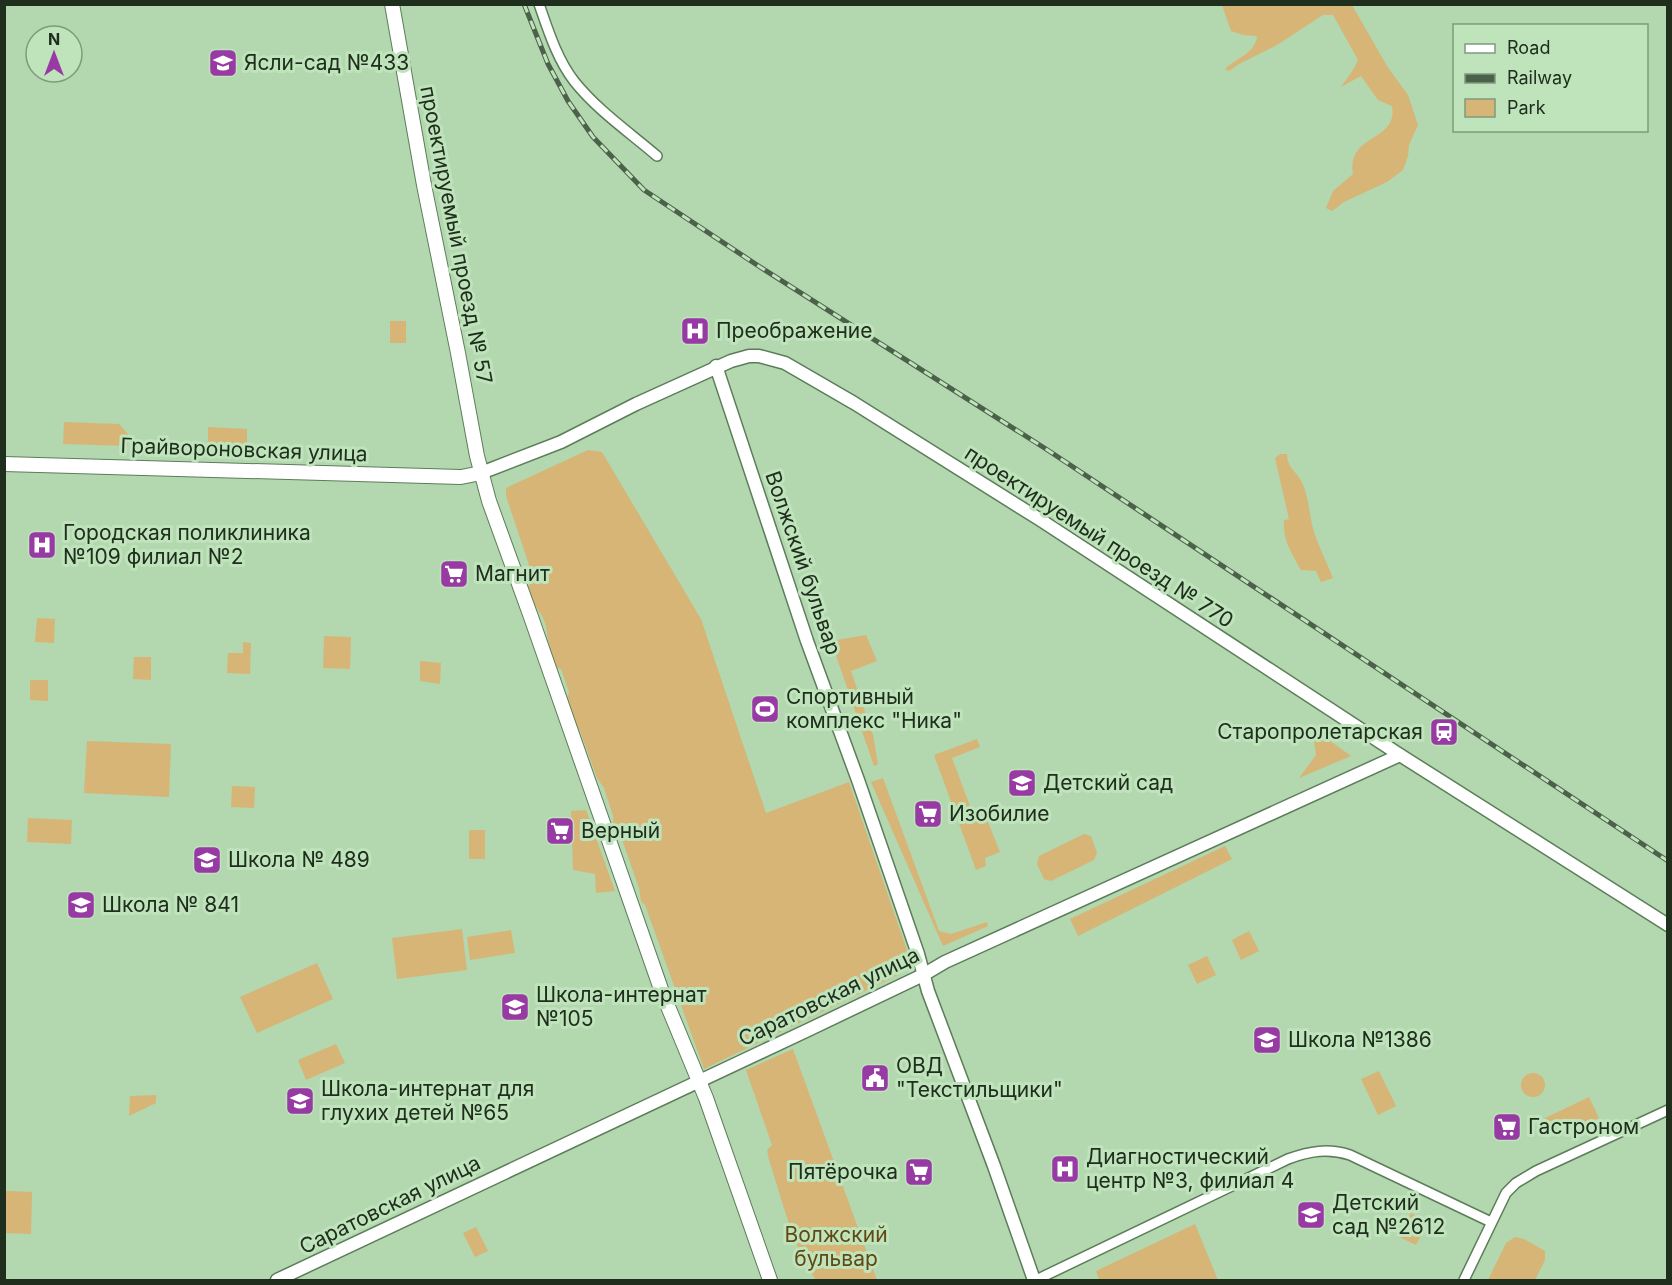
<svg xmlns="http://www.w3.org/2000/svg" width="1672" height="1285" viewBox="0 0 1672 1285" font-family="Inter,sans-serif">
	<style>
		.green { fill: #d7b576 }
		.lines { fill: none; stroke-linecap: round; stroke-linejoin: round }
		.minor-casing { stroke: #5c7d59; stroke-width: 12 }
		.tertiary-casing { stroke: #5c7d59; stroke-width: 15 }
		.secondary-casing { stroke: #5c7d59; stroke-width: 16 }
		.minor { stroke: #fff; stroke-width: 9 }
		.tertiary { stroke: #fff; stroke-width: 12 }
		.secondary { stroke: #fff; stroke-width: 14 }
		.rail-casing { stroke: #4c614a; stroke-width: 5 }
		.rail { stroke: #bfe4bb; stroke-width: 3; stroke-dasharray: 9; stroke-linecap: butt }
		.labels { text-anchor: middle; stroke-width: 6; stroke-linejoin: round; paint-order: stroke }
		.poi-label { font-size: 21px; fill: #202e1e; stroke: #bfe4bb; text-anchor: start }
		.street-label { font-size: 21px; fill: #202e1e; stroke: #bfe4bb }
		.park-label { font-size: 21px; fill: #614813; stroke: #bfe4bb }
	</style>
	<rect width="100%" height="100%" fill="#b3d7af"/>
	<g class="green">
		<path d="M1352 5 1387 66 1408 95 1418 125 1409 145 1408 156 1403 170 1387 182 1344 202 1332 211 1326 208 1333 191 1353 174C1346 133 1399 142 1392 106L1378 100 1361 76 1341 87C1347 78 1354 70 1358 60L1333 15H1323L1277 45 1239 64 1229 71 1225 69C1236 58 1255 54 1257 36L1243 35 1231 31 1222 5Z"/>
		<rect x="390" y="321" width="16" height="22"/>
		<polygon points="64,422 119,424 128,434 128,446 63,444"/>
		<polygon points="208,427 247,429 247,447 208,446"/>
		<path d="M588 450 602 452 701 619 766 813 849 782 908 953 898 975 704 1069 645 905 641 901 639 888 619 831 613 826V816L604 788 597 778 580 731 571 721 567 698 569 692 561 669 553 667C553 658 551 652 549 644 546 634 548 627 542 616 534 603 531 602 527 587L530 585 527 581 529 565 506 496V488Z"/>
		<path d="M1280 454H1287C1287 466 1294 470 1300 479 1308 492 1309 510 1312 525 1317 543 1326 561 1333 578L1321 582 1316 571 1301 570C1292 554 1282 539 1284 520L1289 519 1275 458Z"/>
		<polygon points="37,618 55,619 54,643 35,642"/>
		<polygon points="866,635 877,661 851,671 873,735 878,764 874,766 831,641"/>
		<polygon points="324,636 351,637 350,669 323,668"/>
		<polygon points="243,642 251,643 250,674 227,673 228,653 243,653"/>
		<polygon points="134,657 151,657 151,680 133,679"/>
		<polygon points="420,661 441,663 440,684 420,681"/>
		<polygon points="30,680 48,680 48,701 30,700"/>
		<polygon points="1312,728 1351,756 1299,778 1316,755"/>
		<polygon points="977,739 980,747 952,758 970,806 986,817 1000,852 985,858 986,866 976,870 934,755"/>
		<polygon points="87,741 171,744 169,797 84,793"/>
		<polygon points="883,778 939,931 951,934 987,922 988,926 943,946 871,782"/>
		<polygon points="232,786 255,787 254,808 231,807"/>
		<polygon points="586,810 615,891 596,893 595,874 573,870 571,811"/>
		<polygon points="28,818 72,820 71,844 27,842"/>
		<rect x="469" y="830" width="16" height="29"/>
		<polygon points="1084,834 1091,836 1097,853 1094,860 1051,881 1044,879 1037,864 1039,856"/>
		<polygon points="1225,846 1232,859 1078,936 1070,919"/>
		<polygon points="462,929 467,970 397,979 392,938"/>
		<polygon points="511,930 515,953 470,960 467,937"/>
		<polygon points="1249,931 1259,951 1241,960 1232,940"/>
		<polygon points="1207,956 1216,975 1197,984 1188,965"/>
		<polygon points="317,963 333,999 257,1033 240,997"/>
		<polygon points="336,1044 345,1063 306,1080 298,1060"/>
		<path d="M793 1049 877 1280H816C794 1251 781 1196 769 1160L767 1150 772 1145 746 1070Z"/>
		<polygon points="1379,1071 1396,1106 1378,1115 1361,1079"/>
		<circle cx="1533" cy="1085" r="12"/>
		<polygon points="156,1095 156,1103 129,1116 130,1096"/>
		<polygon points="1589,1097 1599,1118 1555,1138 1545,1118"/>
		<polygon points="6,1191 32,1192 31,1234 5,1233"/>
		<polygon points="1411,1213 1428,1222 1416,1245 1399,1237"/>
		<polygon points="1195,1224 1218,1280 1099,1280 1096,1271"/>
		<polygon points="476,1227 488,1251 475,1257 463,1233"/>
		<polygon points="1515,1237 1524,1239 1545,1251 1545,1260 1535,1280 1488,1280 1506,1243"/>
	</g>
	<g class="lines">
		<g class="minor-casing">
			<g id="minor">
				<path d="M539 4C548 30 557 59 574 81 597 110 629 132 657 156"/>
				<path d="M1036 1280 1288 1159C1310 1151 1328 1148 1350 1155L1491 1222"/>
				<polyline points="1464,1280 1506,1193 1516,1183 1536,1171 1668,1110"/>
			</g>
		</g>
		<g class="tertiary-casing">
			<g id="tertiary">
				<polyline points="716,366 807,641 858,780 918,954 928,991 994,1166 1034,1280"/>
				<polyline points="481,473 561,442 636,404 731,361 749,356 759,356 785,363 854,403 1039,519 1400,755 1668,925"/>
				<polyline points="277,1280 808,1030 923,975 945,962 1400,755"/>
			</g>
		</g>
		<g class="secondary-casing">
			<g id="secondary">
				<polyline points="392,4 424,185 458,353 477,456 489,501 531,617 662,992 706,1098 770,1280"/>
				<polyline points="4,464 461,477 481,473"/>
			</g>
		</g>
		<use href="#minor" class="minor"/>
		<use href="#tertiary" class="tertiary"/>
		<use href="#secondary" class="secondary"/>
		<g class="rail-casing">
			<polyline id="rail" points="524,4 548,64 568,101 593,137 644,190 757,265 1046,449 1668,861"/>
		</g>
		<use href="#rail" class="rail"/>
	</g>
	<defs>
		<g id="school-square" transform="scale(1.5)"><rect x="-9" y="-9" width="18" height="18" rx="4" fill="#973aa4" stroke="#bfe4bb"/><path d="M0-5L7-2L0 1L-7-2ZM-4 1L0 2.5L4 1V4Q0 6-4 4Z" fill="#fff"/></g>
		<g id="hospital-square" transform="scale(1.5)"><rect x="-9" y="-9" width="18" height="18" rx="4" fill="#973aa4" stroke="#bfe4bb"/><path d="M-5-5h3v3.5h4V-5h3V5h-3V1.5h-4V5h-3Z" fill="#fff"/></g>
		<g id="supermarket-square" transform="scale(1.5)"><rect x="-9" y="-9" width="18" height="18" rx="4" fill="#973aa4" stroke="#bfe4bb"/><path d="M-6-5.5h2.5l.6 2H6L4.5 2H-2.5L-4.4-4H-6ZM-1.5 3.2a1.3 1.3 0 1 0 .1 0ZM3 3.2a1.3 1.3 0 1 0 .1 0Z" fill="#fff"/></g>
		<g id="stadium-square" transform="scale(1.5)"><rect x="-9" y="-9" width="18" height="18" rx="4" fill="#973aa4" stroke="#bfe4bb"/><path d="M0-5a6.5 5 0 1 0 0 10a6.5 5 0 1 0 0-10ZM-3.5-1.8h7v3.6h-7Z" fill="#fff"/></g>
		<g id="station-square" transform="scale(1.5)"><rect x="-9" y="-9" width="18" height="18" rx="4" fill="#973aa4" stroke="#bfe4bb"/><path d="M-3-6H3Q5-6 5-4V2Q5 4 3 4L4.5 6H3L1.5 4h-3L-3 6H-4.5L-3 4Q-5 4-5 2V-4Q-5-6-3-6ZM-3.5-4v3h7v-3ZM-3.5 1v1.5H-2V1ZM2 1v1.5H3.5V1Z" fill="#fff"/></g>
		<g id="civic-square" transform="scale(1.5)"><rect x="-9" y="-9" width="18" height="18" rx="4" fill="#973aa4" stroke="#bfe4bb"/><path d="M-.6-6.5H3V-4.5H.6V-3L4-1V1h2V6H-6V1h2V-1L-.6-3ZM-1.2 2.5V6h2.4V2.5Z" fill="#fff"/></g>
	</defs>
	<g fill-rule="evenodd">
		<use href="#school-square" x="223" y="63"/>
		<use href="#hospital-square" x="695" y="331"/>
		<use href="#hospital-square" x="42" y="545"/>
		<use href="#supermarket-square" x="454" y="574"/>
		<use href="#stadium-square" x="765" y="709"/>
		<use href="#station-square" x="1444" y="732"/>
		<use href="#school-square" x="1022" y="783"/>
		<use href="#supermarket-square" x="928" y="814"/>
		<use href="#supermarket-square" x="560" y="831"/>
		<use href="#school-square" x="207" y="860"/>
		<use href="#school-square" x="81" y="905"/>
		<use href="#school-square" x="515" y="1007"/>
		<use href="#school-square" x="1267" y="1040"/>
		<use href="#civic-square" x="875" y="1078"/>
		<use href="#school-square" x="300" y="1101"/>
		<use href="#supermarket-square" x="1507" y="1127"/>
		<use href="#hospital-square" x="1065" y="1169"/>
		<use href="#supermarket-square" x="919" y="1172"/>
		<use href="#school-square" x="1311" y="1215"/>
	</g>
	<g class="labels">
		<g class="poi-label">
			<text x="244" y="70">Ясли-сад №433</text>
			<text x="716" y="338">Преображение</text>
			<text x="63" y="540">Городская поликлиника<tspan x="63" dy="24">№109 филиал №2</tspan></text>
			<text x="475" y="581">Магнит</text>
			<text x="786" y="704">Спортивный<tspan x="786" dy="24">комплекс "Ника"</tspan></text>
			<text x="1423" y="739" text-anchor="end">Старопролетарская</text>
			<text x="1043" y="790">Детский сад</text>
			<text x="949" y="821">Изобилие</text>
			<text x="581" y="838">Верный</text>
			<text x="228" y="867">Школа № 489</text>
			<text x="102" y="912">Школа № 841</text>
			<text x="536" y="1002">Школа-интернат<tspan x="536" dy="24">№105</tspan></text>
			<text x="1288" y="1047">Школа №1386</text>
			<text x="896" y="1073">ОВД<tspan x="896" dy="24">"Текстильщики"</tspan></text>
			<text x="321" y="1096">Школа-интернат для<tspan x="321" dy="24">глухих детей №65</tspan></text>
			<text x="1528" y="1134">Гастроном</text>
			<text x="1086" y="1164">Диагностический<tspan x="1086" dy="24">центр №3, филиал 4</tspan></text>
			<text x="898" y="1179" text-anchor="end">Пятёрочка</text>
			<text x="1332" y="1210">Детский<tspan x="1332" dy="24">сад №2612</tspan></text>
		</g>
		<g class="street-label">
			<text transform="translate(456 235) rotate(79)" y="7">проектируемый проезд № 57</text>
			<text transform="translate(244 450) rotate(2)" y="7">Грайвороновская улица</text>
			<text transform="translate(1099 537) rotate(33)" y="7">проектируемый проезд № 770</text>
			<text transform="translate(803 563) rotate(71)" y="7">Волжский бульвар</text>
			<text transform="translate(829 997) rotate(-26)" y="7">Саратовская улица</text>
			<text transform="translate(390 1205) rotate(-26)" y="7">Саратовская улица</text>
		</g>
		<g class="park-label">
			<text x="836" y="1242">Волжский<tspan x="836" dy="24">бульвар</tspan></text>
		</g>
	</g>
	<rect width="1672" height="1285" fill="none" stroke="#202e1e" stroke-width="12"/>
	<rect x="1453" y="24" width="195" height="108" fill="#bfe4bb" stroke="#7f9b7c" stroke-width="1.5"/>
	<rect x="1465" y="44" width="30" height="9" fill="#ffffff" stroke="#7f9b7c" stroke-width="1.5"/>
	<text x="1507" y="54" font-size="18" fill="#202e1e">Road</text>
	<rect x="1465" y="74" width="30" height="9" fill="#4c614a" stroke="#7f9b7c" stroke-width="1.5"/>
	<text x="1507" y="84" font-size="18" fill="#202e1e">Railway</text>
	<rect x="1465" y="99" width="30" height="18" fill="#d7b576" stroke="#7f9b7c" stroke-width="1.5"/>
	<text x="1507" y="114" font-size="18" fill="#202e1e">Park</text>
	<g transform="translate(54 54)"><circle r="28" fill="#bfe4bb" stroke="#7f9b7c" stroke-width="1.5"/>
	<path d="M0-4.5L10 22L0 15L-10 22Z" fill="#973aa4"/>
	<text y="-9" font-size="16" font-weight="bold" text-anchor="middle" fill="#202e1e">N</text>
	</g>
</svg>
